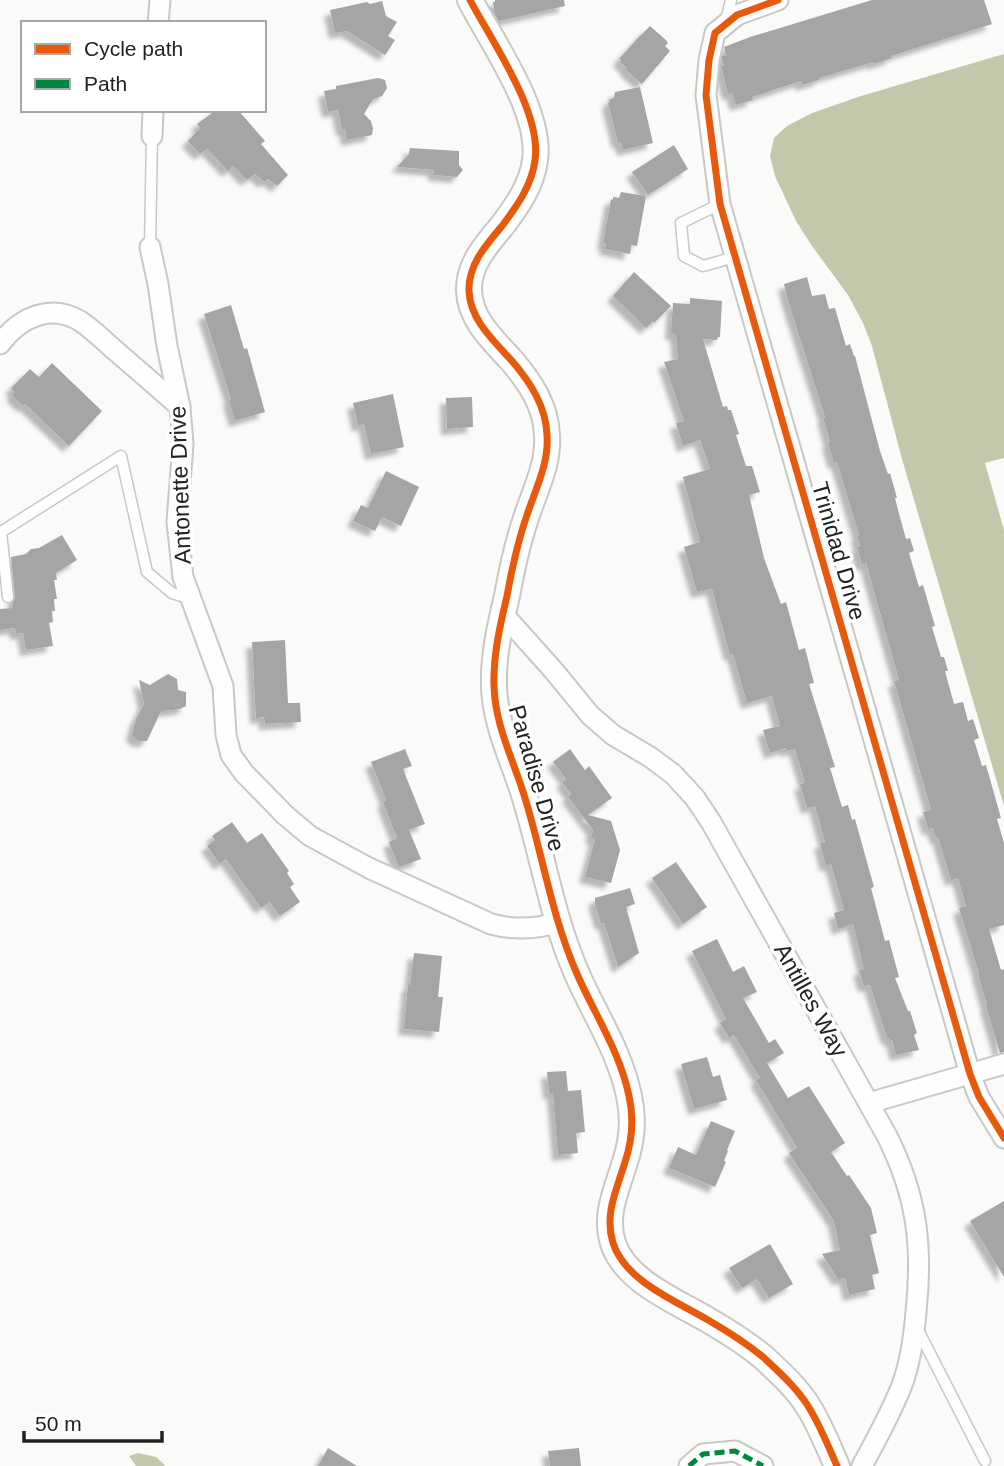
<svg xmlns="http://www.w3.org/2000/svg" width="1004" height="1466" viewBox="0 0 1004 1466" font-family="Helvetica,sans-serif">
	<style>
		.water { fill: #c1c9aa }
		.building { fill: #a4a5a4; filter: url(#shadow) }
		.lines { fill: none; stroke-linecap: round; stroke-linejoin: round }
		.service-casing { stroke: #c8c8c6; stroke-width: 13 }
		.minor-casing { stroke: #c8c8c6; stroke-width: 23 }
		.tertiary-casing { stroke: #c8c8c6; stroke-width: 28 }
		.service { stroke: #fefefe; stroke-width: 10 }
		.minor { stroke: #fefefe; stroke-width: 19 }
		.tertiary { stroke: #fefefe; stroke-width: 24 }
		.quiet { stroke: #00873e; stroke-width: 5; stroke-dasharray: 10 5; stroke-linecap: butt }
		.cycleway-casing { stroke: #fff; stroke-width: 11 }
		.cycleway { stroke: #e8590c; stroke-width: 7 }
		.labels { text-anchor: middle; stroke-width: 7; stroke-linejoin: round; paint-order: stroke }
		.street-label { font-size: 23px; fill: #222221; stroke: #fff }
	</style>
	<defs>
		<filter id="shadow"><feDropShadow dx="-6" dy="6" stdDeviation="2" flood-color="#0004"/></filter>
	</defs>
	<rect width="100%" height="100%" fill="#fafbf8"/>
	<g class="water">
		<polygon points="1004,54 1004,458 985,463 1004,530 1004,806 902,459 872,346 863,323 848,295 812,246 796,221 775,176 770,156 774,138 787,126 812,113 861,96"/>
		<polygon points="138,1453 156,1457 165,1465 164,1466 136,1466 129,1456"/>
	</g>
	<g class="building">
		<polygon points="495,0 564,0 565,6 499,21 495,15 493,2 495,2"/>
		<polygon points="872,0 984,0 992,24 891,56 892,58 874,64 873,62 819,78 819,80 802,85 801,81 752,97 753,100 736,105 732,93 728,94 721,66 724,65 722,59 722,56 726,55 724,47 750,37"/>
		<polygon points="382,1 386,16 397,22 388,36 395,40 385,55 347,31 335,33 330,10 367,2 370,4"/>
		<polygon points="650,26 666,40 668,43 665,46 670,51 642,84 626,70 627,68 620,62 621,60 619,59 637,39"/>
		<polygon points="378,78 385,80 387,88 382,96 373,99 364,114 371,121 373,129 372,135 347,140 345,129 342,130 338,110 328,112 324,91 336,89 336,86"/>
		<polygon points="640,87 653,143 623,150 621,142 618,143 608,103 610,102 609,100 614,98 615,92"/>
		<polygon points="216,110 238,110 265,141 261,144 288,175 277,186 268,179 264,182 255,174 247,180 233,166 228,171 207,149 200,154 188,141 200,128 197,124"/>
		<polygon points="674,145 688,169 648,195 632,172"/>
		<polygon points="410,148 459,151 459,165 463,170 457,177 434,175 434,170 397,167 409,154"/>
		<polygon points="621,192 646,196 637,246 631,245 630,254 605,249 606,244 603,243 611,199 613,200 613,197 619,198"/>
		<polygon points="634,272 671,306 654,323 653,321 646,328 613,296"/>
		<polygon points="807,277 812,296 825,294 829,309 835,308 846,346 850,344 854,356 855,356 880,451 888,474 890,473 897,498 895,498 898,510 906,539 910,538 914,551 909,553 919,587 923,585 935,626 932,627 941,657 944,657 948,671 945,671 954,704 963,702 968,721 973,719 979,738 974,740 982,766 986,765 1001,818 997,819 1004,843 1004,925 989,929 1001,970 1004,969 1004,1052 1000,1053 986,1006 987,1005 978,974 979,974 959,908 966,906 958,878 951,880 938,837 936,838 933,828 928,829 923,812 931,810 894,681 899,680 866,563 862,565 857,547 860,546 857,536 859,535 837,462 834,463 828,443 830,442 823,417 825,417 789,304 784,284"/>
		<polygon points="690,298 722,301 720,337 718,337 717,340 703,339 723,407 727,406 728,410 731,410 739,434 736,435 746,466 752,466 760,492 749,495 764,558 781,604 786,602 799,650 805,648 814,683 809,684 835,767 830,768 842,807 848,805 852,820 855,819 874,887 871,888 885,941 889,940 899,977 895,978 908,1011 910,1011 917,1033 914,1035 919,1050 896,1055 892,1040 890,1041 890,1038 887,1038 870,985 864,986 859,970 864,969 853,924 838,929 834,913 844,910 831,864 826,866 820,843 825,842 815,806 807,808 800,784 805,783 795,749 786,751 786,748 770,753 763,730 780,726 772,696 747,703 733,654 730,655 712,589 697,592 684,547 700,542 683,477 710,469 700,440 683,446 676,423 684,421 664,362 678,359 676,335 671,333 673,303 690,304"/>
		<polygon points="231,305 244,349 247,348 265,412 235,421 229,400 231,399 204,314"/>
		<polygon points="52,363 102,411 69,446 25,404 23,406 12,395 15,392 11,388 30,369 39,377"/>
		<polygon points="393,394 404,447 371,454 364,424 358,426 353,403"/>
		<polygon points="472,397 473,427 447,429 446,398"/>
		<polygon points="386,471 419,487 401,526 382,517 375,531 353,521 361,505 368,508"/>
		<polygon points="62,535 77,560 56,573 57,580 54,580 57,599 54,599 55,611 52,611 53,622 49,623 53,646 26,650 23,633 16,634 15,628 0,630 0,609 13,608 13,603 15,597 11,557 26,554 31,549 39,548"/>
		<polygon points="285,640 288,703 300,703 301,722 265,724 264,717 256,718 252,642"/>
		<polygon points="168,674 177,679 178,690 186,692 186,706 180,709 161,711 147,741 138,741 132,735 136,719 144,704 139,680 150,685"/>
		<polygon points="405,749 412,766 403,769 425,824 409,830 421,859 399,867 389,842 397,838 383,802 386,800 371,762"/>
		<polygon points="570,749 585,770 589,766 612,798 588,815 611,821 620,850 611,883 585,877 595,839 591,838 593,830 568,797 571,794 562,782 566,779 553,762"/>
		<polygon points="232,822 247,843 262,833 289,871 287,873 294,884 290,887 300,902 280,916 270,902 261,908 226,859 220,864 207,846 215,840 212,836"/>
		<polygon points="676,862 707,907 683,924 652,878"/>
		<polygon points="630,888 635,904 626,907 639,953 618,967 604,923 601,924 595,904 595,898"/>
		<polygon points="717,939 733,972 744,966 757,992 743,998 769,1043 775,1039 784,1053 767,1063 788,1098 809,1086 845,1143 831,1152 847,1176 849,1175 871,1208 877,1233 870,1235 879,1273 872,1275 875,1289 849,1295 845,1278 838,1279 822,1254 840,1250 834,1221 789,1153 797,1148 756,1080 760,1078 734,1035 729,1038 720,1023 726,1019 692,951"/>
		<polygon points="414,953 442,956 438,997 443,997 439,1032 404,1029 408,985 410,985"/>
		<polygon points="707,1057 713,1077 720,1075 727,1100 694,1109 681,1064"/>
		<polygon points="566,1071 568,1091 581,1090 585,1132 576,1133 578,1153 558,1155 553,1093 549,1093 547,1072"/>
		<polygon points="711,1121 735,1131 727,1150 728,1151 724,1161 726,1162 715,1187 669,1168 678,1147 696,1155"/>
		<polygon points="1004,1201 1004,1277 970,1221"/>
		<polygon points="770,1244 793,1284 769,1298 757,1279 742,1288 729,1268"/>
		<polygon points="328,1448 357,1466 318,1466"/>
		<polygon points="579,1448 581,1466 550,1466 548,1451"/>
	</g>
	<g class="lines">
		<g class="service-casing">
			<g id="service">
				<polyline points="726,21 731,0"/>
				<polyline points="720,204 681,223 684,256 703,266 735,257"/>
				<polyline points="150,247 152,136"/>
				<polyline points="8,597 1,532 121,456 147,572 172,593 191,599"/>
				<polyline points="917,1328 985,1461"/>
			</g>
		</g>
		<g class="minor-casing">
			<g id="minor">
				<polyline points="778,0 737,15 715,33 709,60 706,95 720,204 970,1074 979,1097 1004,1138"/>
				<polyline points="158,23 160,0"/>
				<polyline points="152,136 153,110"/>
				<path d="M150 247 158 284 167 346 180 407 183 444 177 522 183 577 223 686 226 735 231 755 244 773 285 815 310 836 369 868 491 924C514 930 535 930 558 922"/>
				<path d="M0 344C19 318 50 303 80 321 94 330 106 343 118 353 139 371 160 389 180 407"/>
				<path d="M503 614 554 671 590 715 613 735 650 757 673 774 695 798 711 822 887 1136C917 1196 923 1245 916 1312 914 1336 911 1361 902 1385 891 1413 876 1440 862 1466"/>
				<polyline points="869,1103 1004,1064"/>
				<polyline points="689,1466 703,1454 735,1451 763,1466"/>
			</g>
		</g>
		<g class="tertiary-casing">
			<path id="tertiary" d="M470 0C492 42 542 112 535 160 532 185 517 206 502 226 486 245 468 265 469 291 470 320 494 341 512 361 530 382 546 406 547 435 549 463 536 488 527 515 518 541 512 568 507 596 500 625 493 656 494 686 495 726 514 761 525 798 543 857 552 917 577 974 595 1015 620 1052 629 1096 634 1118 632 1141 625 1162 617 1189 604 1214 613 1243 625 1281 676 1301 708 1320 727 1331 746 1343 763 1357 779 1372 796 1387 808 1406 820 1425 828 1446 837 1466"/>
		</g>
		<use href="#service" class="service"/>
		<use href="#minor" class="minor"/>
		<use href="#tertiary" class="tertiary"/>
		<polyline class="quiet" points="689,1466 703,1454 735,1451 763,1466"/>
		<g class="cycleway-casing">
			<g id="cycleway">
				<path d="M470 0C492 42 542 112 535 160 532 185 517 206 502 226 486 245 468 265 469 291 470 320 494 341 512 361 530 382 546 406 547 435 549 463 536 488 527 515 518 541 512 568 507 596 500 625 493 656 494 686 495 726 514 761 525 798 543 857 552 917 577 974 595 1015 620 1052 629 1096 634 1118 632 1141 625 1162 617 1189 604 1214 613 1243 625 1281 676 1301 708 1320 727 1331 746 1343 763 1357 779 1372 796 1387 808 1406 820 1425 828 1446 837 1466"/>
				<polyline points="778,0 737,15 715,33 709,60 706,95 720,204 970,1074 979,1097 1004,1138"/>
			</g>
		</g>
		<use href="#cycleway" class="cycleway"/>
	</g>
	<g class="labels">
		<g class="street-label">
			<text transform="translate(180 485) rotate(-92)" y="8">Antonette Drive</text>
			<text transform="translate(839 551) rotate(74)" y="8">Trinidad Drive</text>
			<text transform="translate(537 778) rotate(74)" y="8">Paradise Drive</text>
			<text transform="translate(811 1000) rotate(61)" y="8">Antilles Way</text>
		</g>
	</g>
	<rect x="21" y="21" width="245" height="91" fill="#ffffff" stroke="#a7a7a6" stroke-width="2"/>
	<rect x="35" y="44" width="35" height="10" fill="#e8590c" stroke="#a7a7a6" stroke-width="2"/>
	<text x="84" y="56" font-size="21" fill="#222221">Cycle path</text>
	<rect x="35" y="79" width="35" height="10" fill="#00873e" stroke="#a7a7a6" stroke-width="2"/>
	<text x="84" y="91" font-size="21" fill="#222221">Path</text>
	<path d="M24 1431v10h138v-10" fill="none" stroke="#222221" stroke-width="3.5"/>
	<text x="35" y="1431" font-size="21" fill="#222221" stroke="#ffffff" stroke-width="5" paint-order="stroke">50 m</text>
</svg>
